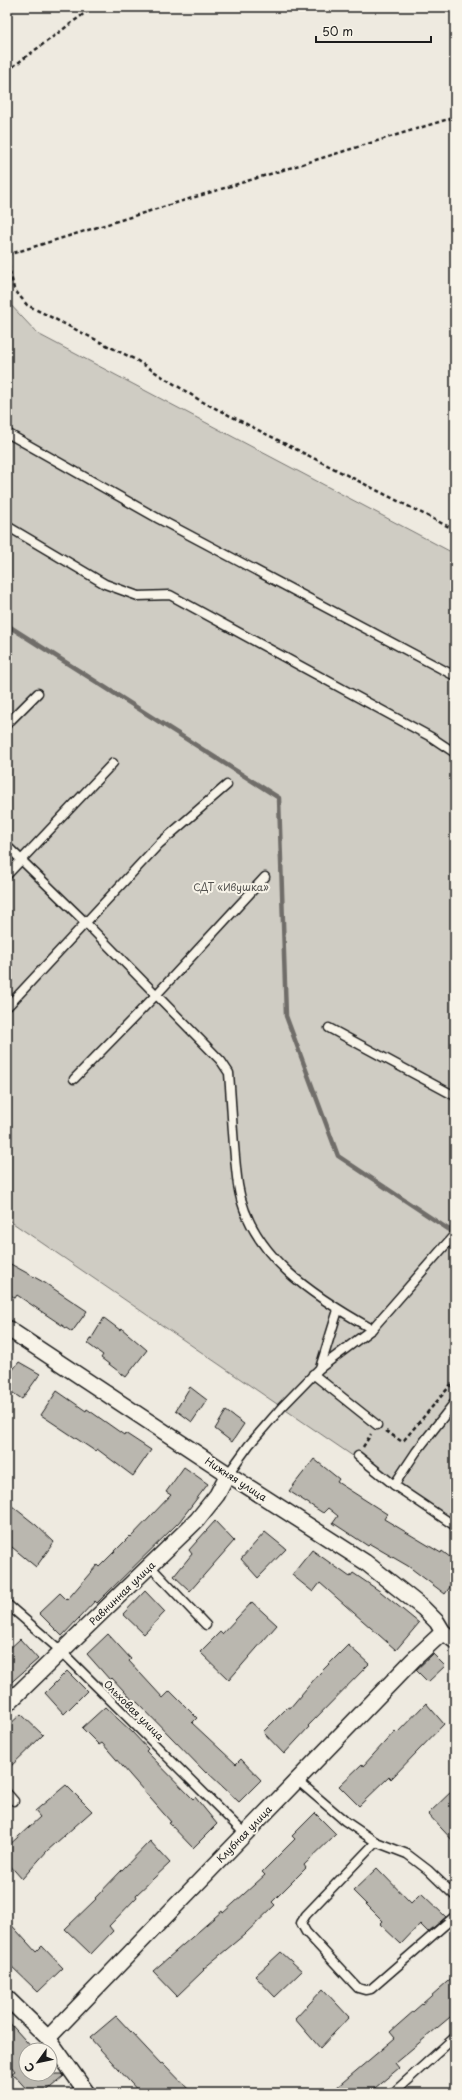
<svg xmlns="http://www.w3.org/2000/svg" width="462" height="2100" viewBox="0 0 462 2100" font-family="'Playpen Sans',sans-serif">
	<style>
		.green { fill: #cfccc3; stroke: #767470 }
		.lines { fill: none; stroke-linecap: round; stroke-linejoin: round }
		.stream { stroke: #6f6d69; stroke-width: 4.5 }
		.building { fill: #bab7af; stroke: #1c1c1c }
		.service-casing { stroke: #1c1c1c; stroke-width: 11 }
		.minor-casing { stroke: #1c1c1c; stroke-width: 18 }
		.path { stroke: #1c1c1c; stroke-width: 2.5; stroke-dasharray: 4 3; stroke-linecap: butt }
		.service { stroke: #f7f3e8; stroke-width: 8 }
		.minor { stroke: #f7f3e8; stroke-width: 15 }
		.labels { text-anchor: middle; stroke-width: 4; stroke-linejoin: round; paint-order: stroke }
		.park-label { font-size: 10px; fill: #52514e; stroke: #f7f3e8 }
		.street-label { font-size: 10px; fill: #1c1c1c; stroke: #f7f3e8 }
	</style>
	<rect width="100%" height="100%" fill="#eeeae0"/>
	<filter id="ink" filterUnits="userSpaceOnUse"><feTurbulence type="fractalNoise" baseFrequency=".025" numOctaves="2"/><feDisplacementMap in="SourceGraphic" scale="8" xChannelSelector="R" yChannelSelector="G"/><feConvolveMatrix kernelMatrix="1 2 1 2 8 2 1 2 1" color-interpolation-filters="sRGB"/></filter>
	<g filter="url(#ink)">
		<polygon class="green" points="7,301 38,334 455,554 455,1526 7,1219"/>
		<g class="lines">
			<polyline class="stream" points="7,625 279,798 286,1016 338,1156 448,1229 455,1231"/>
		</g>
		<g class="building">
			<polygon points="7,1262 45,1283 87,1311 72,1332 17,1295 15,1298 7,1292"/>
			<polygon points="104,1318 120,1330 121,1328 147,1350 126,1377 101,1358 103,1355 88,1344"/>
			<polygon points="19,1362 40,1374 22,1399 7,1389 7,1377"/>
			<polygon points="190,1387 207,1400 192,1422 176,1410"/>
			<polygon points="57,1391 86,1411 87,1409 124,1435 125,1433 151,1450 133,1476 97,1449 95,1451 41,1415"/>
			<polygon points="226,1411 244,1424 232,1442 215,1429"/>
			<polygon points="314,1459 339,1479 337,1482 387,1514 384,1519 441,1553 442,1551 455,1561 455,1580 445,1594 408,1566 370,1544 368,1546 333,1523 338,1516 328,1508 323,1513 289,1491"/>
			<polygon points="184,1467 208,1484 179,1522 97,1603 95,1601 62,1636 39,1613 60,1593 67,1600 97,1565 99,1567 130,1536 131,1537 171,1495 166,1492"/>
			<polygon points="7,1502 36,1525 54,1542 36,1567 7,1543"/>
			<polygon points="215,1521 234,1541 190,1591 174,1576 192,1554 189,1550"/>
			<polygon points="265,1532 286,1549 258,1578 241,1559"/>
			<polygon points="312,1550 350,1577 353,1573 381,1592 419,1623 396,1650 320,1583 313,1592 292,1575"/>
			<polygon points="145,1591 165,1612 144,1634 123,1614"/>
			<polygon points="252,1602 277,1625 229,1680 200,1652 220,1632 222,1634"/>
			<polygon points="108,1634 131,1659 129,1661 163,1698 170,1691 197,1718 192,1723 236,1764 241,1759 261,1780 239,1802 207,1772 206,1773 137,1702 135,1703 112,1678 110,1680 87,1654"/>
			<polygon points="20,1639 38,1659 7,1686 7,1651"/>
			<polygon points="348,1645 369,1664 308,1726 309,1727 284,1754 263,1732 288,1707 290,1708 317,1676"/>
			<polygon points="433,1654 445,1666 428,1682 416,1670"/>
			<polygon points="67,1671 87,1691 64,1714 45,1693"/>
			<polygon points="426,1703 444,1724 391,1779 389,1777 359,1806 339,1786 362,1764 363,1766 395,1731 397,1733"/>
			<polygon points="105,1707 132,1732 148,1749 146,1751 193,1799 195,1797 217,1824 193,1848 169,1823 171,1822 102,1743 99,1745 82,1728"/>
			<polygon points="21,1714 43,1735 7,1770 7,1727"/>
			<polygon points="66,1785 92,1811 47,1851 22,1879 7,1862 7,1847 40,1817 35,1811"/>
			<polygon points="455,1788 455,1843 428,1814"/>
			<polygon points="315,1813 336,1834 304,1865 306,1868 272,1902 275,1905 244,1935 203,1969 204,1970 177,1996 153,1971 222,1911 223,1913 265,1875 262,1872 295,1839 292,1836"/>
			<polygon points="150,1841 170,1863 136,1895 137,1897 109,1926 113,1931 91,1954 65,1929 96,1899 95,1898"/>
			<polygon points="377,1868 411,1903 421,1893 446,1917 428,1932 420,1924 401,1944 380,1924 383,1921 353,1891"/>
			<polygon points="7,1920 36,1952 42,1946 63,1968 38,1992 7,1962"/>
			<polygon points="281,1952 302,1971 275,1997 255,1976"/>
			<polygon points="455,1975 455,2013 395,2063 399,2068 369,2093 330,2093 395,2038 390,2032"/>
			<polygon points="323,1989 349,2017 320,2048 295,2019"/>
			<polygon points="116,2016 161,2064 162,2062 192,2093 140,2093 90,2038"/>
			<polygon points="7,2020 34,2050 26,2050 26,2074 62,2074 64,2076 44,2093 30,2093 12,2073 15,2071 7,2061"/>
		</g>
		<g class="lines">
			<g class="service-casing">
				<g id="service">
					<polyline points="7,433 159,519 455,676"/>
					<polyline points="7,526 105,584 138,596 170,595 431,737 455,753"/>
					<polyline points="7,724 38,693"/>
					<path d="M7 846 85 922 221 1061 229 1073C232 1110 233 1148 238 1185 249 1256 315 1297 372 1329"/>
					<polyline points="7,875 113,763"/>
					<polyline points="8,1006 159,844 227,785"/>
					<polyline points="329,1028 455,1096"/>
					<polyline points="74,1079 156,995 265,877"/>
					<polyline points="320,1368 338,1310"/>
					<polyline points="313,1374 377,1425"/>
					<polyline points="358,1456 394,1485 455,1526"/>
					<polyline points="228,1474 249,1445 282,1407 320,1368 372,1329 455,1234"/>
					<polyline points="394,1485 416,1452 455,1402"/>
					<polyline points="150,1566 206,1625"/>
					<polyline points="7,1604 61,1651 244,1833"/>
					<polyline points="297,1780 345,1821 376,1842 407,1854 428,1870 455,1896"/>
					<polyline points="7,1793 14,1801"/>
					<polyline points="376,1842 306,1915 301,1923 306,1932 358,1988 365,1990 371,1989 455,1916"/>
					<polyline points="393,2093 455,2037"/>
				</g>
			</g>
			<g class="minor-casing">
				<g id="minor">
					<polyline points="7,1328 228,1474 365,1562 423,1608 437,1622 443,1632 455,1641"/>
					<polyline points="7,1704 197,1520 217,1495 228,1474"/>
					<polyline points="7,1998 48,2038 87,2093"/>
					<polyline points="48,2038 413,1660 443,1632"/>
				</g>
			</g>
			<g class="path">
				<polyline points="7,71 93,7"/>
				<polyline points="7,255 455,117"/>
				<polyline points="7,258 14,289 27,305 136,360 201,401 455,530"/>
				<polyline points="386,1431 401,1441 404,1440 455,1380"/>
				<polyline points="363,1447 371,1434"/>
			</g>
			<use href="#service" class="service"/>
			<use href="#minor" class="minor"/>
		</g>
	</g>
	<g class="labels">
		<g class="park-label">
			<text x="231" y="891">СДТ «Ивушка»</text>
		</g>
		<g class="street-label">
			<text transform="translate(236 1479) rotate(33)" y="4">Нижняя улица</text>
			<text transform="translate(122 1593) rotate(-44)" y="4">Равнинная улица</text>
			<text transform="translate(134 1710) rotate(45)" y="4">Ольховая улица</text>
			<text transform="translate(244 1834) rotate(-46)" y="4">Клубная улица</text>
		</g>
	</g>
	<rect width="462" height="2100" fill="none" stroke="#f7f3e8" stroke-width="24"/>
	<rect x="12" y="12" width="438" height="2076" fill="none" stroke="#1c1c1c" stroke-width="1.5" filter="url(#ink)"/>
	<g transform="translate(38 2062) rotate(237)"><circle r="19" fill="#f7f3e8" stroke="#9f9d96"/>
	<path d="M0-3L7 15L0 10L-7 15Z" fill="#1c1c1c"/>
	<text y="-6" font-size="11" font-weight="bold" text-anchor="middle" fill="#1c1c1c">С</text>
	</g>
	<path d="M316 36v6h115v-6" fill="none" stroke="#1c1c1c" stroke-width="2"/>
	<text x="322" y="36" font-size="12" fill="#1c1c1c" stroke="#f7f3e8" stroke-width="3" paint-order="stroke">50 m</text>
</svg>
